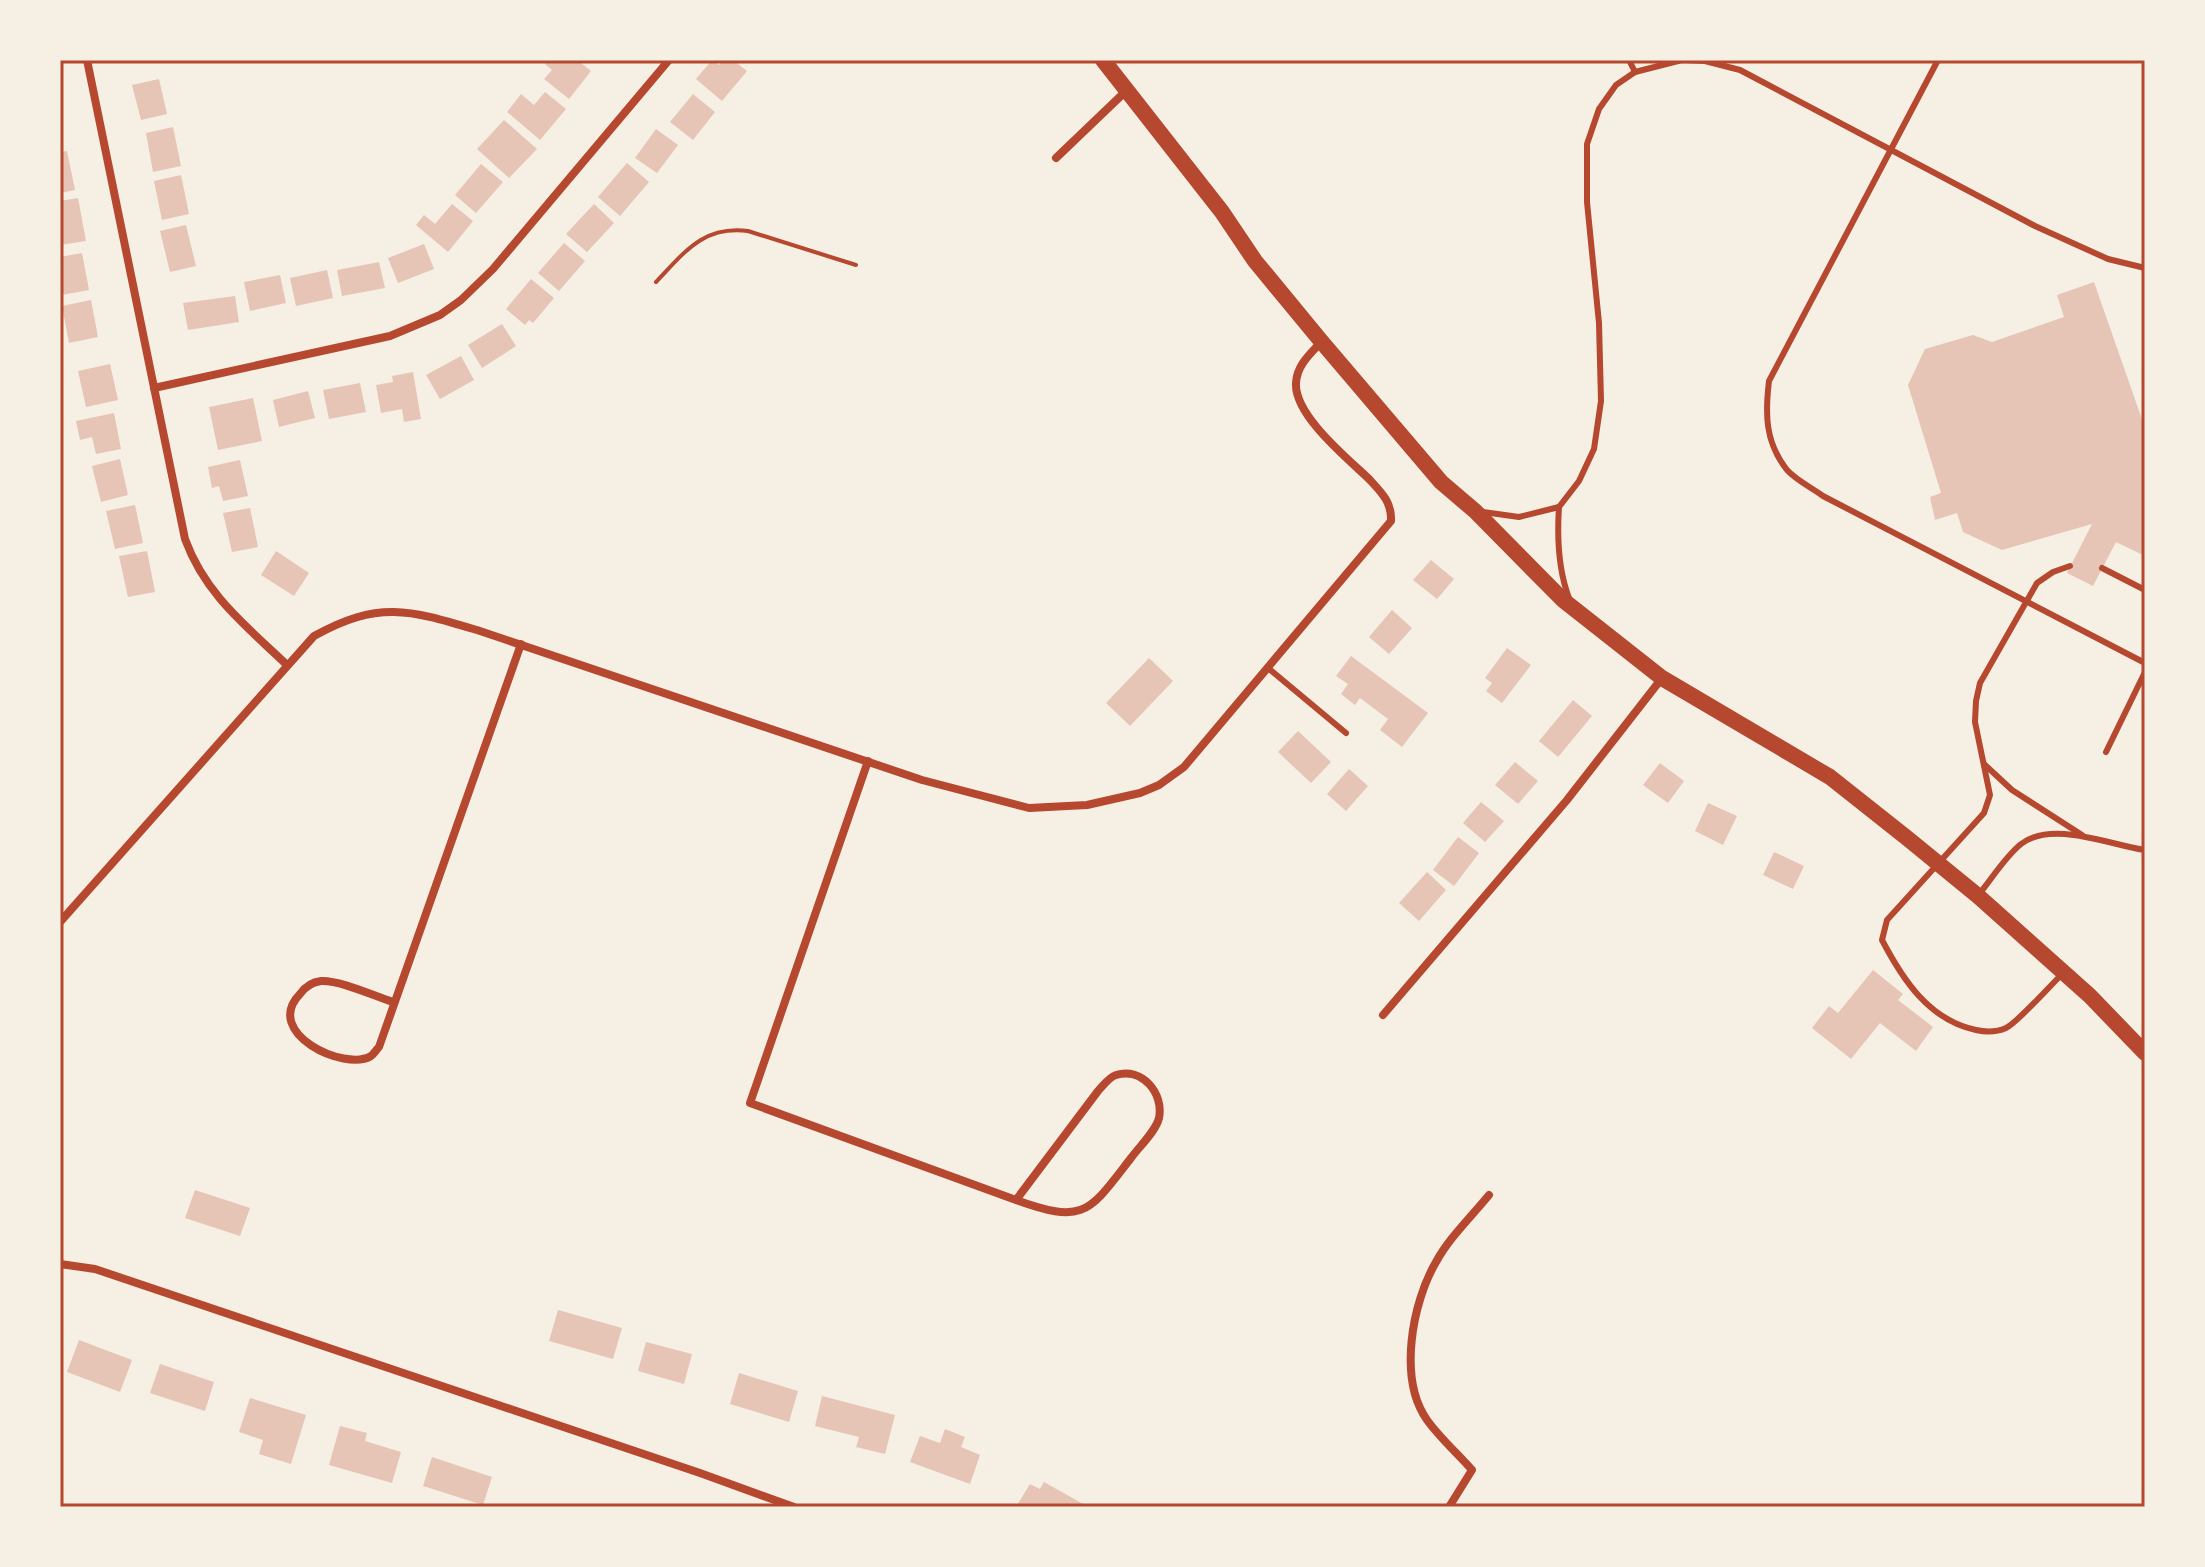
<svg xmlns="http://www.w3.org/2000/svg" width="2205" height="1567" viewBox="0 0 2205 1567" font-family="Helvetica,sans-serif">
	<style>
		.building { fill: #e6c5b7 }
		.lines { fill: none; stroke-linecap: round; stroke-linejoin: round }
		.path { stroke: #b5482f; stroke-width: 4 }
		.service { stroke: #b5482f; stroke-width: 6 }
		.minor { stroke: #b5482f; stroke-width: 8 }
		.secondary { stroke: #b5482f; stroke-width: 16 }
		.neatline { fill: none; stroke: #b5482f; stroke-width: 3 }
	</style>
	<rect width="100%" height="100%" fill="#f6efe4"/>
	<g class="building">
		<polygon points="548,60 577,60 591,71 569,99 544,79 552,70 545,64"/>
		<polygon points="712,60 719,65 723,60 733,60 747,71 722,101 696,79"/>
		<polygon points="159,79 167,114 141,120 132,85"/>
		<polygon points="545,92 566,109 540,140 507,112 521,94 534,105"/>
		<polygon points="693,94 715,112 693,140 670,122"/>
		<polygon points="504,120 537,149 509,178 477,149"/>
		<polygon points="173,127 181,166 153,172 146,133"/>
		<polygon points="656,129 678,145 657,173 635,158"/>
		<polygon points="67,151 75,190 60,193 60,152"/>
		<polygon points="627,163 649,182 620,216 598,197"/>
		<polygon points="481,164 503,182 476,213 455,195"/>
		<polygon points="181,175 189,214 162,220 154,181"/>
		<polygon points="78,198 86,241 60,245 60,201"/>
		<polygon points="452,204 473,221 448,252 416,225 424,215 435,224"/>
		<polygon points="594,204 614,223 587,252 566,234"/>
		<polygon points="186,225 196,266 170,272 160,231"/>
		<polygon points="564,243 585,261 559,291 538,273"/>
		<polygon points="424,244 434,269 398,283 388,258"/>
		<polygon points="82,253 89,290 62,295 60,257"/>
		<polygon points="379,262 385,288 342,296 337,270"/>
		<polygon points="327,270 333,298 296,306 290,278"/>
		<polygon points="280,275 286,303 250,311 244,282"/>
		<polygon points="531,279 554,298 533,323 529,320 525,325 506,309"/>
		<polygon points="2094,282 2145,428 2145,556 2116,542 2093,586 2067,573 2092,524 2002,550 1963,532 1957,513 1935,520 1930,497 1941,493 1908,385 1925,349 1973,335 1992,342 2064,317 2057,295"/>
		<polygon points="235,296 239,322 188,330 183,303"/>
		<polygon points="91,300 98,337 69,343 62,306"/>
		<polygon points="502,324 516,346 482,368 468,345"/>
		<polygon points="461,356 474,380 440,399 426,375"/>
		<polygon points="110,364 118,400 86,407 78,371"/>
		<polygon points="413,372 421,419 404,422 402,409 381,413 376,385 393,382 392,376"/>
		<polygon points="360,383 366,412 329,419 323,390"/>
		<polygon points="308,391 315,418 279,427 273,400"/>
		<polygon points="253,398 262,441 218,450 209,407"/>
		<polygon points="114,413 121,449 96,454 92,437 80,440 76,421"/>
		<polygon points="120,459 128,495 101,502 92,466"/>
		<polygon points="240,460 248,496 223,501 219,486 212,488 208,467"/>
		<polygon points="135,505 143,543 115,549 106,511"/>
		<polygon points="250,508 258,547 232,552 223,513"/>
		<polygon points="147,551 155,592 128,597 119,556"/>
		<polygon points="276,551 309,573 294,596 261,575"/>
		<polygon points="1431,560 1454,579 1437,599 1413,580"/>
		<polygon points="1392,610 1412,628 1389,654 1369,637"/>
		<polygon points="1507,648 1531,665 1502,703 1486,691 1492,683 1485,678"/>
		<polygon points="1351,656 1428,713 1402,747 1380,730 1388,719 1360,698 1355,705 1341,694 1348,684 1336,676"/>
		<polygon points="1149,658 1173,681 1130,726 1106,703"/>
		<polygon points="1573,700 1592,716 1558,757 1539,741"/>
		<polygon points="1298,731 1331,762 1311,783 1278,752"/>
		<polygon points="1515,762 1538,781 1518,804 1495,785"/>
		<polygon points="1660,763 1684,781 1668,803 1643,785"/>
		<polygon points="1349,769 1368,786 1346,811 1327,794"/>
		<polygon points="1481,802 1504,821 1485,842 1463,823"/>
		<polygon points="1708,803 1737,816 1723,845 1695,831"/>
		<polygon points="1458,837 1479,853 1454,886 1433,870"/>
		<polygon points="1774,852 1804,866 1793,889 1763,875"/>
		<polygon points="1427,872 1446,890 1419,921 1399,903"/>
		<polygon points="1873,970 1903,994 1898,1000 1933,1027 1916,1051 1880,1023 1851,1059 1812,1028 1829,1006 1838,1013"/>
		<polygon points="195,1190 250,1208 240,1236 185,1218"/>
		<polygon points="558,1310 622,1328 613,1359 549,1341"/>
		<polygon points="79,1340 132,1360 120,1392 67,1372"/>
		<polygon points="646,1342 692,1354 684,1384 638,1371"/>
		<polygon points="160,1364 214,1382 205,1411 150,1393"/>
		<polygon points="739,1373 798,1391 789,1422 730,1404"/>
		<polygon points="822,1396 895,1415 885,1454 856,1447 859,1437 815,1426"/>
		<polygon points="250,1398 306,1415 291,1464 259,1454 263,1440 239,1432"/>
		<polygon points="340,1426 367,1433 365,1441 401,1452 392,1483 329,1465"/>
		<polygon points="945,1429 965,1437 961,1447 980,1455 970,1484 910,1462 920,1436 940,1443"/>
		<polygon points="432,1457 492,1477 483,1505 423,1486"/>
		<polygon points="1044,1482 1085,1505 1084,1507 1016,1507 1030,1484 1040,1489"/>
	</g>
	<g class="lines">
		<path class="path" d="M656 282C684 253 703 225 748 231L856 265"/>
		<g class="service">
			<polyline points="1629,60 1635,72"/>
			<path d="M1938 60 1769 381C1765 414 1765 442 1787 470 1796 480 1812 488 1823 496L2145 663"/>
			<path d="M1559 507C1557 537 1558 569 1569 598"/>
			<polyline points="1483,512 1519,517 1559,507 1579,481 1594,449 1601,401 1599,323 1587,202 1587,144 1599,109 1616,85 1635,72 1682,60 1705,61 1740,70 2035,226 2108,259 2145,268"/>
			<polyline points="2102,568 2145,590"/>
			<polyline points="1268,668 1346,733"/>
			<polyline points="2106,752 2145,672"/>
			<polyline points="1984,764 2012,790 2082,835"/>
			<path d="M1980 893C1993 877 2005 857 2021 844 2052 820 2110 845 2145 850"/>
			<path d="M2063 973C2052 984 2017 1023 2006 1028 1997 1032 1985 1032 1976 1030 1929 1020 1903 980 1882 940L1887 920 1984 813 1990 795 1975 722 1976 701 1980 683 2037 583 2053 572 2070 566"/>
		</g>
		<g class="minor">
			<path d="M87 60 185 539C205 594 245 625 286 664"/>
			<polyline points="1056,158 1126,91"/>
			<polyline points="154,388 390,336 440,315 461,300 493,269 669,60"/>
			<path d="M868 761 750 1103 1016 1200C1085 1225 1089 1212 1131 1158 1139 1147 1156 1131 1159 1118 1164 1093 1142 1067 1116 1075 1109 1077 1103 1086 1098 1091L1016 1200"/>
			<path d="M60 922 314 636C379 600 410 610 477 630L922 780 1029 808 1087 805 1140 793 1159 785 1184 767 1391 521C1392 502 1381 492 1369 479 1347 458 1294 415 1296 383 1297 365 1310 354 1321 342"/>
			<path d="M393 1002C374 996 340 980 321 981 312 982 305 987 300 994 262 1033 345 1072 371 1056 374 1054 376 1050 379 1047L521 644"/>
			<polyline points="1383,1015 1567,800 1662,678"/>
			<polyline points="60,1264 95,1269 700,1473 794,1507"/>
			<path d="M1449 1507 1472 1470C1458 1454 1440 1438 1427 1420 1398 1379 1412 1303 1436 1262 1449 1238 1471 1217 1489 1195"/>
		</g>
		<polyline class="secondary" points="1103,60 1222,212 1255,261 1321,341 1441,482 1475,511 1563,600 1662,678 1830,777 1907,838 1978,896 2090,996 2145,1053"/>
	</g>
	<rect width="2205" height="1567" fill="none" stroke="#f6efe4" stroke-width="124"/>
	<rect x="62" y="62" width="2081" height="1443" class="neatline"/>
</svg>
